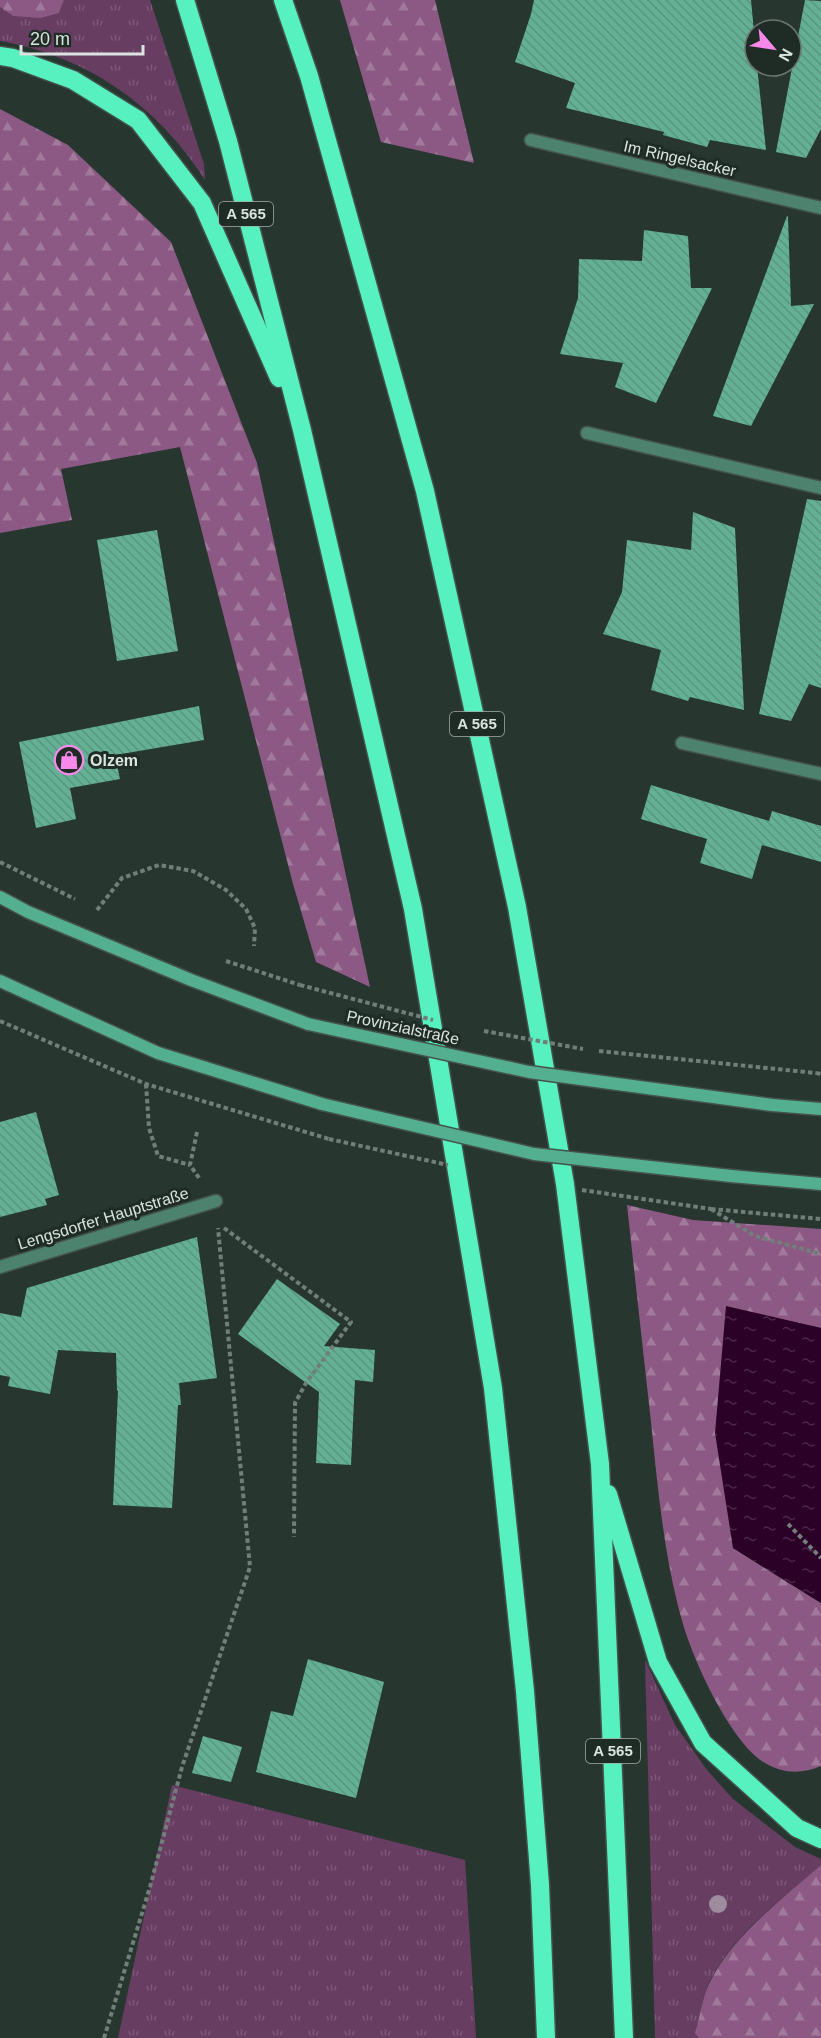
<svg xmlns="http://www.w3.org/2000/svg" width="821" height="2038" viewBox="0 0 821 2038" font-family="Arial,sans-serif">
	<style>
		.grass { fill: url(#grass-tufts) }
		.forest { fill: url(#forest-firs) }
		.water { fill: url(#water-ripples) }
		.building { fill: url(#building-back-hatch) }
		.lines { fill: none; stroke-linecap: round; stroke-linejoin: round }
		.service-casing { stroke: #44524c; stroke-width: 15 }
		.minor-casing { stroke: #44524c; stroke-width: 15 }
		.secondary-casing { stroke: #44524c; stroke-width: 15 }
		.motorway-casing { stroke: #44524c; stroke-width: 21 }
		.path { stroke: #727e79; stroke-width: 4; stroke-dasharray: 4.5 3; stroke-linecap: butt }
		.service { stroke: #4c826e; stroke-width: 12 }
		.minor { stroke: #4c826e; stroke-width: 12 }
		.secondary { stroke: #53af8f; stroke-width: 12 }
		.motorway { stroke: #56f1bf; stroke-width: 18 }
		.secondary-bridge-casing { stroke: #44524c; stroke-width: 15; stroke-linecap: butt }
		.path-bridge { stroke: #727e79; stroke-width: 4; stroke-dasharray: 4.5 3; stroke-linecap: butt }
		.secondary-bridge { stroke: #53af8f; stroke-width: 12 }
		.tree { fill: #9e8b9d }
		.labels { text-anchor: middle; stroke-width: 6; stroke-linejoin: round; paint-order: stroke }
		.shield { fill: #1f2c26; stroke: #a2aca8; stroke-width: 1.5 }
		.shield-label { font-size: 15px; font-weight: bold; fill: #dae3df }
		.street-label { font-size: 16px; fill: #dae3df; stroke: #1f2c26 }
		.poi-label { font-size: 16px; font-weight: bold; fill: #dae3df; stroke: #1f2c26; text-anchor: start }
	</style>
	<defs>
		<pattern id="grass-tufts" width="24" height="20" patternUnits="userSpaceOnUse" patternTransform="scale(1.5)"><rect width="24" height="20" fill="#683d62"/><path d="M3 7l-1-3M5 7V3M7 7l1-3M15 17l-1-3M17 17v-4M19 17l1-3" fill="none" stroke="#7d5978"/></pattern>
		<pattern id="forest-firs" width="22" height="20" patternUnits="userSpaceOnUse" patternTransform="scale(1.5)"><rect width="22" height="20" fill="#8b5984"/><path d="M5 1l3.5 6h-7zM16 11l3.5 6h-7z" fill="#a0799b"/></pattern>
		<pattern id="water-ripples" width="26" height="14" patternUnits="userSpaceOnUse" patternTransform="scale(1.5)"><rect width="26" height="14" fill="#2c0128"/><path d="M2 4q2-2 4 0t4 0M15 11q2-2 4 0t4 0" fill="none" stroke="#4a2647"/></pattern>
		<pattern id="building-back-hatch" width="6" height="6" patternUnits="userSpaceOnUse" patternTransform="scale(1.5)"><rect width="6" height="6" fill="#63b094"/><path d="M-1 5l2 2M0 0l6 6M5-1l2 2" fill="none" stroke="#5a9580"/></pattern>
	</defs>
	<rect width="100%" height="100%" fill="#283630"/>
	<g class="grass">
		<path d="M64 0H150L204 164 205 180C158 106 87 56 0 41V7L13 16 59 13Z"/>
		<path d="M645 1660 675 1725 707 1770 733 1799 795 1847 821 1859V1865C781 1900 733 1934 709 1983 702 1998 700 2017 696 2033L699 2038H655Z"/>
		<polygon points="172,1785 465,1860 476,2038 118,2038"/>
	</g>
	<g class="forest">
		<polygon points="0,0 64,0 59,13 40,18 13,16 0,7"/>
		<polygon points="340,0 435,0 474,163 381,142"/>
		<polygon points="0,109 68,145 171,242 257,463 370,987 316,962 293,884 180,447 61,469 72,520 0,533"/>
		<path d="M627 1205 693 1220 821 1229V1328L726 1307 733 1548 821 1603V1766C802 1774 783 1774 765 1763 731 1743 694 1662 683 1624 664 1558 658 1490 651 1422 643 1350 635 1278 627 1205Z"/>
		<path d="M821 1865V2038H699L695 2033C700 2017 702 1998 709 1984 732 1936 782 1899 821 1865Z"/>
	</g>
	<polygon class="water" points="726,1306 821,1328 821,1603 733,1548 715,1433"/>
	<g class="building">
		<polygon points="534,0 751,0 755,42 755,66 757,66 766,150 710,140 707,147 663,135 664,132 566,108 575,83 515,62 531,14"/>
		<polygon points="805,0 821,1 821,129 806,158 776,152"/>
		<polygon points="787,216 788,217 791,306 814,304 751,426 713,416"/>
		<polygon points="644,230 688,236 691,288 712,288 656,403 615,387 623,363 560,354 578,298 579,259 642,261"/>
		<polygon points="807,499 821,501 821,688 809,684 791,721 759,714"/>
		<polygon points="693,512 735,528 744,710 690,697 688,701 651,690 661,650 603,634 622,592 627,540 691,550"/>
		<polygon points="157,530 178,651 117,661 97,540"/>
		<polygon points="199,706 204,740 115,755 120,779 70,788 76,819 36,828 19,742"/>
		<polygon points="651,785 769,821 772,811 821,826 821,862 762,845 752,879 700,863 707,839 641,819"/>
		<polygon points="36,1112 59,1195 45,1199 47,1205 0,1217 0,1122"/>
		<polygon points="197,1237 217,1378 179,1383 181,1405 178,1405 172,1508 113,1505 118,1390 117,1391 116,1353 58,1350 50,1394 8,1386 10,1377 0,1375 0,1313 21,1317 27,1288"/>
		<polygon points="277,1279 340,1324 324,1346 375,1350 373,1382 355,1380 351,1465 316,1463 319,1392 238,1334"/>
		<polygon points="308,1659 384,1682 356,1798 256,1772 271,1711 293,1716"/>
		<polygon points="203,1736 242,1747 231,1782 192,1773"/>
	</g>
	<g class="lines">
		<g class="service-casing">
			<g id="service">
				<polyline points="531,140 821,208"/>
				<polyline points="587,433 821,488"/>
				<polyline points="682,743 821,774"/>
			</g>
		</g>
		<g class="minor-casing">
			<polyline id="minor" points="0,1267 216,1201"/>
		</g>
		<g class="secondary-casing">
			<g id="secondary">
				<polyline points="0,897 28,912 191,980 308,1024"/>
				<polyline points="0,981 158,1053 322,1104"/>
				<polyline points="772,1105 821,1109"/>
				<polyline points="731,1176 821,1184"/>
			</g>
		</g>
		<g class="motorway-casing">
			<g id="motorway">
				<polyline points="185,0 228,141 302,430 413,909 493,1388 525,1691 540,1885 546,2038"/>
				<polyline points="283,0 309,76 425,491 517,907 565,1184 600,1464 624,2038"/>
				<polyline points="0,56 13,58 73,80 138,120 202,203 279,378"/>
				<polyline points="608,1494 658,1662 703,1743 797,1828 821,1839"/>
			</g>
		</g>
		<g class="path">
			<polyline points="0,862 75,899"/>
			<polyline points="97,910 122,878 159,865 193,871 226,890 246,909 255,928 254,946"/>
			<polyline points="226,961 300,985"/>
			<polyline points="0,1021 146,1084 329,1139"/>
			<polyline points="816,1073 821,1074"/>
			<polyline points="146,1084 149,1128 158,1156 190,1165"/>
			<polyline points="197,1132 190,1165 199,1178"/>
			<polyline points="711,1209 755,1236 821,1254"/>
			<polyline points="711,1209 821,1219"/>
			<polyline points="224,1228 351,1322 306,1383 295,1403 294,1537"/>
			<polyline points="788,1524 821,1558"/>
			<polyline points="104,2038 150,1887 182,1767 250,1567 218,1228"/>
		</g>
		<use href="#service" class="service"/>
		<use href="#minor" class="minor"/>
		<use href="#secondary" class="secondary"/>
		<use href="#motorway" class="motorway"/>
		<g class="secondary-bridge-casing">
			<g id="secondary-bridge">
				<polyline points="308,1024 529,1072 772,1105"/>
				<polyline points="322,1104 534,1154 731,1176"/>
			</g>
		</g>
		<g class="path-bridge">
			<polyline points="300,985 433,1020"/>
			<polyline points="484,1031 583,1049"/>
			<polyline points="599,1051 816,1073"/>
			<polyline points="329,1139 448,1165"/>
			<polyline points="582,1190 711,1209"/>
		</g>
		<use href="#secondary-bridge" class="secondary-bridge"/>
	</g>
	<circle class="tree" cx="718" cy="1904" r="9"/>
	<defs>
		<g id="shop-ring" transform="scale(1.5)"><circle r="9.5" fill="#1f2c26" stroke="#f888ea" stroke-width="1.5"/><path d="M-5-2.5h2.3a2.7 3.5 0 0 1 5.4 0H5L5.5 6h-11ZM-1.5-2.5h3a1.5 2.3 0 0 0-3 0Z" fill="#f888ea"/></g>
	</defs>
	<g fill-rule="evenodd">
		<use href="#shop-ring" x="69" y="760"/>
	</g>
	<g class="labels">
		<g class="shield">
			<rect x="219" y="202" width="54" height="24" rx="4.5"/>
			<rect x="450" y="712" width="54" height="24" rx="4.5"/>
			<rect x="586" y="1739" width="54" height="24" rx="4.5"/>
		</g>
		<g class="shield-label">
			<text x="246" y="219">A 565</text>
			<text x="477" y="729">A 565</text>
			<text x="613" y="1756">A 565</text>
		</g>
		<g class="street-label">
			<text transform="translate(680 158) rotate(13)" y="6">Im Ringelsacker</text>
			<text transform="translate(403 1027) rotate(12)" y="6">Provinzialstraße</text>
			<text transform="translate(103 1218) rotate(-17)" y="6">Lengsdorfer Hauptstraße</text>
		</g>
		<g class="poi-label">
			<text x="90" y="766">Olzem</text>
		</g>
	</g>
	<g transform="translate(773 48) rotate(119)"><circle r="28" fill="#1f2c26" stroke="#6a7570" stroke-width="1.5"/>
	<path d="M0-4.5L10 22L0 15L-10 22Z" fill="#f888ea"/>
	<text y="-9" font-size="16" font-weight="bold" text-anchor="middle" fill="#dae3df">N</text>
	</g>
	<path d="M21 45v9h122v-9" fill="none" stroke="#dae3df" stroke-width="3"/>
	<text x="30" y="45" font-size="18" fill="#dae3df" stroke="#1f2c26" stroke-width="4.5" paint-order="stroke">20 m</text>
</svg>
